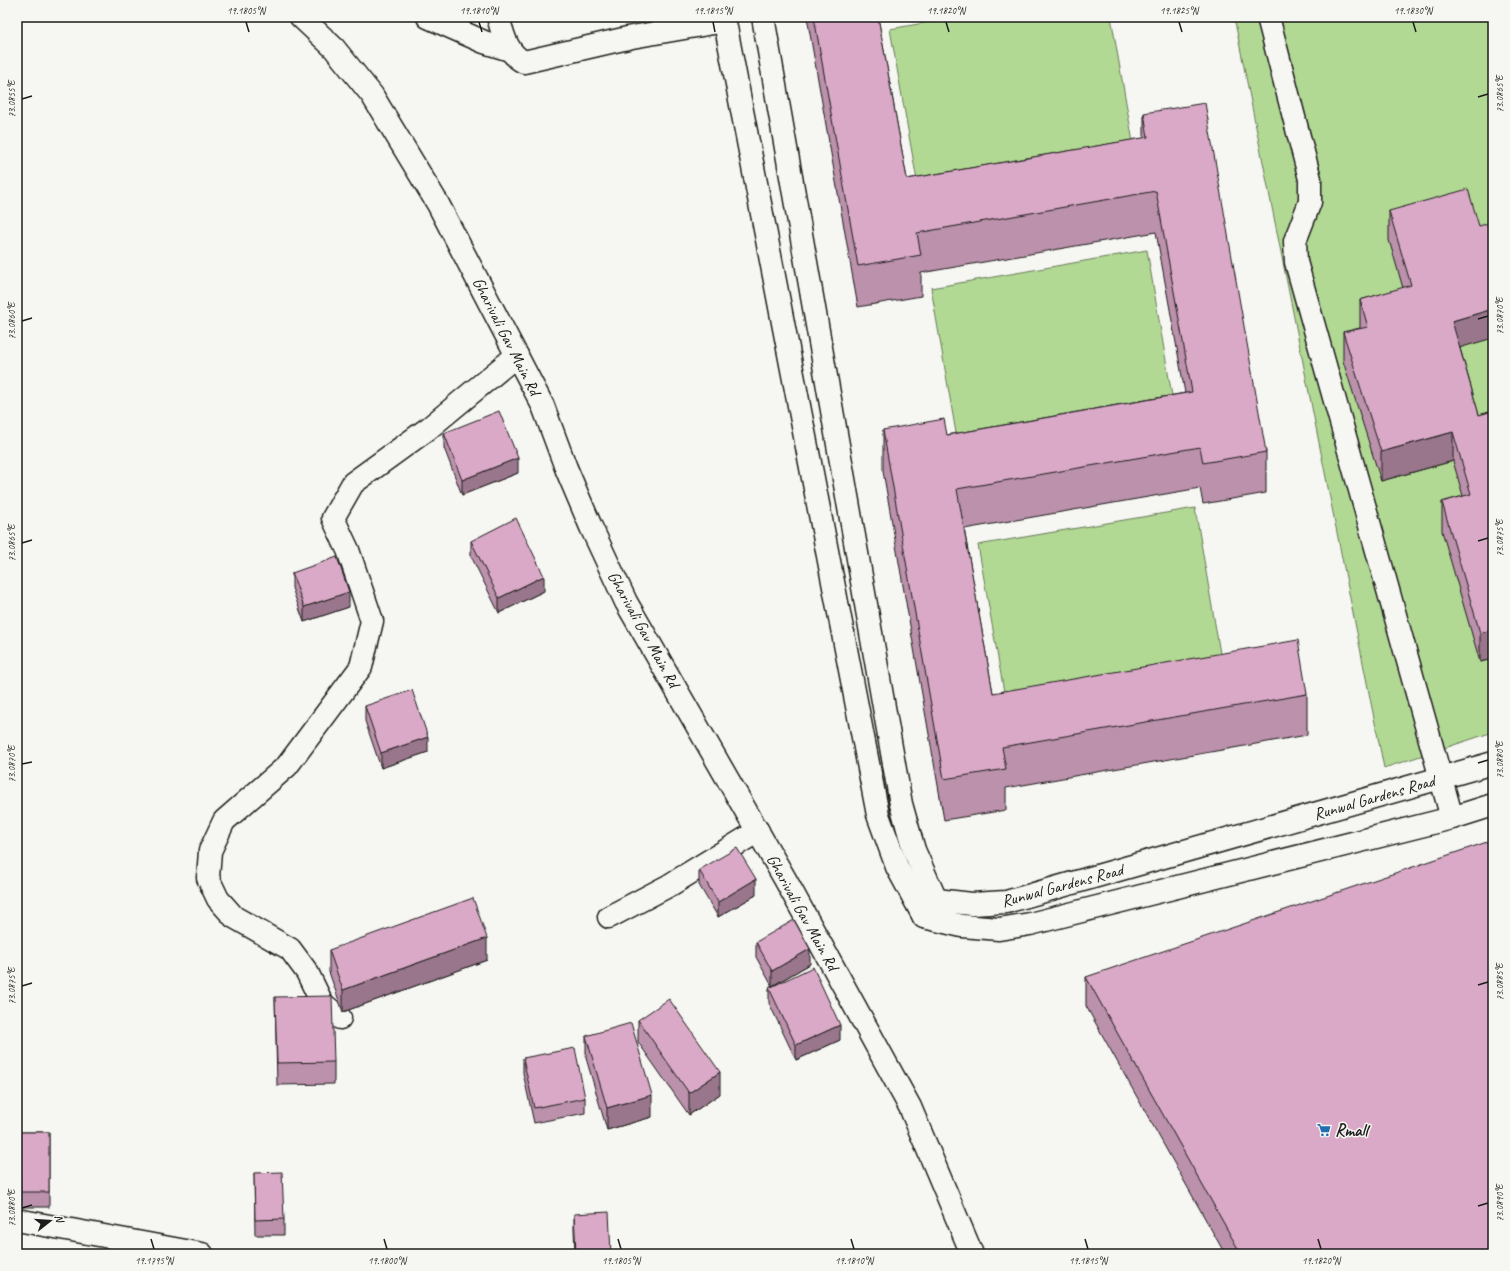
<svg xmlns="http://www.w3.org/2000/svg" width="1510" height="1271" viewBox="0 0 1510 1271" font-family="Caveat,sans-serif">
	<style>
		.green { fill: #b2d994; stroke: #677a58 }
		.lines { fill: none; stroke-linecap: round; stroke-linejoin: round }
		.street-casing { stroke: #1c1c1c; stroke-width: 25 }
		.primary-casing { stroke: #1c1c1c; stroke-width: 25 }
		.street { stroke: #f6f6f2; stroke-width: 22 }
		.primary { stroke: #f6f6f2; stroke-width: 22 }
		.wall { fill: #bb91ab; stroke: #1c1c1c }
		.shaded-wall { fill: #99768b; stroke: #1c1c1c }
		.building { fill: #daa9c7; stroke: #1c1c1c }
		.ticks { fill: none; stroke: #1c1c1c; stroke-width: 1.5 }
		.labels { text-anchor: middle; stroke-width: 3; stroke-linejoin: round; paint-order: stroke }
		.street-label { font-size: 17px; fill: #1c1c1c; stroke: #f6f6f2 }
		.poi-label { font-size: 17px; font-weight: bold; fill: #1c1c1c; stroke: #f6f6f2; text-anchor: start }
		.neatline { fill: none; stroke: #1c1c1c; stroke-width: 1.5 }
		.ticks-label { font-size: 10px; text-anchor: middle; fill: #1c1c1c }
	</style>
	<rect width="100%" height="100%" fill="#f6f6f2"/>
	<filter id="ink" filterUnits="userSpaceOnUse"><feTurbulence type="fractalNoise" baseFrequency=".025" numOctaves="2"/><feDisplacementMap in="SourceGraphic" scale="8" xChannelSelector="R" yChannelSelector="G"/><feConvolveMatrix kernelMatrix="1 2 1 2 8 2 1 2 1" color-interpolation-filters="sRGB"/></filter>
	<g filter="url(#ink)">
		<g class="green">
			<polygon points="958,17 1111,17 1137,165 921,203 890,29"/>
			<polygon points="1234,17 1493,17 1493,732 1384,768"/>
			<polygon points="1147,250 1177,425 961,462 931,288"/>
			<polygon points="1195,508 1225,682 1009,720 978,545"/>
		</g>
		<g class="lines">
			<g class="street-casing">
				<g id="street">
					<polyline points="301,17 334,48 372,95 438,204 543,406 566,468 591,527 626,602 785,879 910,1107 972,1254"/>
					<polyline points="428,17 484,42 510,50"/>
					<path d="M498 17C503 34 507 54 524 62L632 37 725 21"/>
					<polyline points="724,17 878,815 897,867 924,917"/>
					<polyline points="763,17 901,804 914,850 936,900"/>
					<polyline points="1268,17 1310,179 1310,202 1295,241 1296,262 1452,818"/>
					<polyline points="936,900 972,904 1006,902 1493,763"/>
					<polyline points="609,917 670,885 758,831"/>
					<polyline points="924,917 962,926 999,929 1030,924 1452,818 1493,805"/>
					<polyline points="340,1018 322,1003 307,972 290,949 234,917 218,899 208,878 210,851 224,821 287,766 361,667 372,621 348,550 333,518 353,483 429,428 517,355"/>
				</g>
			</g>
			<g class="primary-casing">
				<polyline id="primary" points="17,1220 202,1254"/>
			</g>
			<use href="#street" class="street"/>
			<use href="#primary" class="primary"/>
		</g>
		<g class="wall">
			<polygon points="807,17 878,17 907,179 1144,138 1144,113 1266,452 1266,493 1203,504 1200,488 964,529 993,693 1307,694 1307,735 1006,788 1006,810 944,820 883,471 883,430 947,435 1185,393 1156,232 921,273 921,296 858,307"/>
			<polygon points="1389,211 1460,348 1479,415 1493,411 1493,659 1480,662 1442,531 1442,502 1463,496 1453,461 1381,481 1343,361 1343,332 1360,328 1360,300 1403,288 1389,240"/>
			<polygon points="444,433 518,473 462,495 444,448"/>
			<polygon points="471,541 544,591 499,613 471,556"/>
			<polygon points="292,573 349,607 304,622 292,588"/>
			<polygon points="365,706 428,752 381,768 365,721"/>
			<polygon points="699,870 756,895 718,917 699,885"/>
			<polygon points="756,942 810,964 774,985 840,1040 796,1060 769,1003 769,988 772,986 756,957"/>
			<polygon points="329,950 487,960 343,1012 329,972"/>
			<polygon points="1086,977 1493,1254 1225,1254 1086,1006"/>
			<polygon points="275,997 334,1062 334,1084 277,1085"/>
			<polygon points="638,1020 720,1094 689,1115 638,1042"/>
			<polygon points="586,1036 652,1117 607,1130 586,1058"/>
			<polygon points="523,1058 585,1098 585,1113 534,1123 523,1073"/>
			<rect x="20" y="1132" width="29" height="75"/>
			<polygon points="254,1173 284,1219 284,1235 255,1235"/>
			<polygon points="574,1214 611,1254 575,1254 574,1229"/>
		</g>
		<g class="shaded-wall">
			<polygon points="1493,309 1493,338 1452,350 1452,321"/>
			<polygon points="1453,432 1453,461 1381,481 1381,452"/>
			<polygon points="518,458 518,473 462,495 462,480"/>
			<polygon points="544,576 544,591 499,613 499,598"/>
			<polygon points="349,592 349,607 304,622 304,607"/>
			<polygon points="1493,630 1493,659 1480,662 1480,633"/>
			<polygon points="428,737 428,752 381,768 381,753"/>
			<polygon points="756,879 756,895 718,917 718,902"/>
			<polygon points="487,938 487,960 343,1012 343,990"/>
			<polygon points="810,949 810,964 772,986 772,971"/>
			<polygon points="840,1025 840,1040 796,1060 796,1045"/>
			<polygon points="720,1072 720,1094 689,1115 689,1093"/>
			<polygon points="652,1095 652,1117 607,1130 607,1108"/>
		</g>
		<g class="building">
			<polygon points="814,17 878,17 907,179 1148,137 1144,113 1205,103 1266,452 1203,463 1200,447 957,489 993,693 1298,640 1307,694 1002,747 1006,769 944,779 883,430 944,419 947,435 1192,392 1156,191 917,233 921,255 858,266"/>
			<polygon points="1468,189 1479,226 1493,222 1493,309 1452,321 1479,415 1493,411 1493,630 1480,633 1442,502 1471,494 1453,432 1381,452 1343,332 1368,327 1360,300 1411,285 1389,211"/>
			<polygon points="499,411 518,458 462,480 444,433"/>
			<polygon points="516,518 544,576 499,598 471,541"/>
			<polygon points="337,557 349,592 304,607 292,573"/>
			<polygon points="412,690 428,737 381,753 365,706"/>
			<polygon points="1493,840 1493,1254 1241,1254 1086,977"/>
			<polygon points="737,848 756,879 718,902 699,870"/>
			<polygon points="473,898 487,938 343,990 329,950"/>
			<polygon points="794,920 810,949 772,971 756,942"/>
			<polygon points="813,967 840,1025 796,1045 769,988"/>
			<polygon points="332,996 334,1062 277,1063 275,997"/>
			<polygon points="669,999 720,1072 689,1093 638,1020"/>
			<polygon points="631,1023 652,1095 607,1108 586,1036"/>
			<polygon points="575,1048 585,1098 534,1108 523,1058"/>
			<rect x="20" y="1132" width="29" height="60"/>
			<polygon points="282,1172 284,1219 255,1220 254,1173"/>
			<polygon points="609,1212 611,1254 576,1254 574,1214"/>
		</g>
	</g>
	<path class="ticks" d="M246 22 249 32M479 22 482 32M713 22 715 32M946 22 949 32M1179 22 1182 32M1413 22 1416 32M1478 97 1488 94M22 99 32 96M1478 319 1488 316M22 321 32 318M1478 541 1488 538M22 543 32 540M1478 763 1488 760M22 764 32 762M1478 985 1488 982M22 986 32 983M1478 1206 1488 1203M22 1208 32 1205M151 1239 154 1249M384 1239 387 1249M618 1239 621 1249M851 1239 854 1249M1085 1239 1088 1249M1318 1239 1321 1249"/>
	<defs>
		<g id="supermarket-bare" transform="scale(1.08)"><path d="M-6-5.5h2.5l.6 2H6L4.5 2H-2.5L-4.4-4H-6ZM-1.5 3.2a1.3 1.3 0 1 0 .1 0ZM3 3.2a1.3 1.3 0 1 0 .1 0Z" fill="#1f6fb2" stroke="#f6f6f2" stroke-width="2.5" paint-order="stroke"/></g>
	</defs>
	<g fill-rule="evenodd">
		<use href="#supermarket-bare" x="1324" y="1130"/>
	</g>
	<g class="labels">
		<g class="street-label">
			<text transform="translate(507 336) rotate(63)" y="6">Gharivali Gav Main Rd</text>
			<text transform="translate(644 629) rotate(61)" y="6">Gharivali Gav Main Rd</text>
			<text transform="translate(1374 797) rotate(-16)" y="6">Runwal Gardens Road</text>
			<text transform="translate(1062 885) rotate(-15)" y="6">Runwal Gardens Road</text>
			<text transform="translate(803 912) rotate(61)" y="6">Gharivali Gav Main Rd</text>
		</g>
		<g class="poi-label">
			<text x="1335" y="1136">Rmall</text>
		</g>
	</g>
	<rect width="1510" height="1271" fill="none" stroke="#f6f6f2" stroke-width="44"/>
	<g transform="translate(50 1221) rotate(73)" stroke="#f6f6f2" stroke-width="3" paint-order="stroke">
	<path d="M0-3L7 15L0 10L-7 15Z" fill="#1c1c1c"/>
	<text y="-6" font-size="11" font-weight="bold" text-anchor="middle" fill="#1c1c1c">N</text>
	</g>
	<rect x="22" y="22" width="1466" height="1227" class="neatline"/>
	<g class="ticks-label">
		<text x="246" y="14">19.1805°N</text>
		<text x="479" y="14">19.1810°N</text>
		<text x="713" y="14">19.1815°N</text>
		<text x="946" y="14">19.1820°N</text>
		<text x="1179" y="14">19.1825°N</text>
		<text x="1413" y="14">19.1830°N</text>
		<text transform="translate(1499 94) rotate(-90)" y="4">73.0865°E</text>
		<text transform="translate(11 99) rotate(-90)" y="4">73.0855°E</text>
		<text transform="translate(1499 316) rotate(-90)" y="4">73.0870°E</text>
		<text transform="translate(11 321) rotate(-90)" y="4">73.0860°E</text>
		<text transform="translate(1499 538) rotate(-90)" y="4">73.0875°E</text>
		<text transform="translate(11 543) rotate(-90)" y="4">73.0865°E</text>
		<text transform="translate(1499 760) rotate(-90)" y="4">73.0880°E</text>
		<text transform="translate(11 764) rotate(-90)" y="4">73.0870°E</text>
		<text transform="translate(1499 982) rotate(-90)" y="4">73.0885°E</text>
		<text transform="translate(11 986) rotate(-90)" y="4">73.0875°E</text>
		<text transform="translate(1499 1203) rotate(-90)" y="4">73.0890°E</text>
		<text transform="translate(11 1208) rotate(-90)" y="4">73.0880°E</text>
		<text x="154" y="1264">19.1795°N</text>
		<text x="387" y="1264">19.1800°N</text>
		<text x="621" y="1264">19.1805°N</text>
		<text x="854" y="1264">19.1810°N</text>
		<text x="1088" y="1264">19.1815°N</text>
		<text x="1321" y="1264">19.1820°N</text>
	</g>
</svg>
